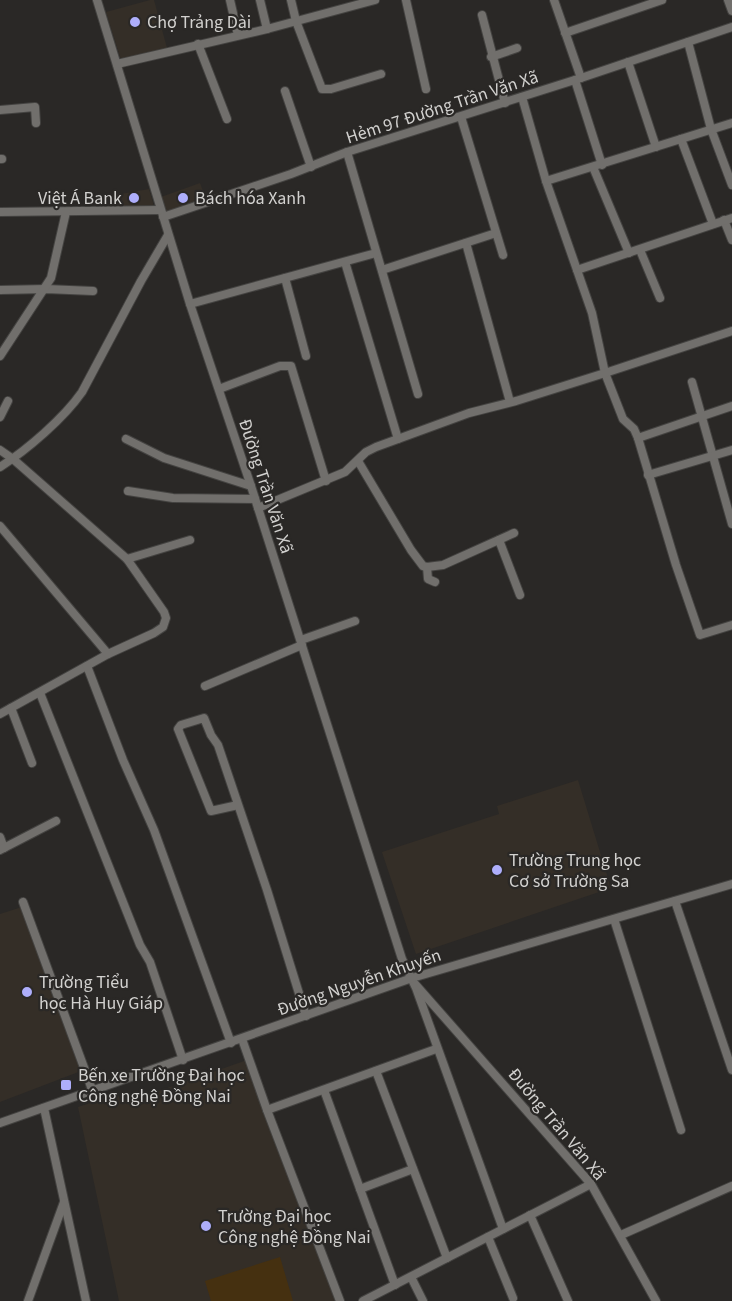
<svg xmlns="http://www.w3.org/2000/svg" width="732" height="1301" viewBox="0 0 732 1301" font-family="'Source Sans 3',sans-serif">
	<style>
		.built { fill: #342e27 }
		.green { fill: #453010 }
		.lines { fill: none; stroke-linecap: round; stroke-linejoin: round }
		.minor-casing { stroke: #444341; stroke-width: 10 }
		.minor { stroke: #716f6c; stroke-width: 8 }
		.poi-dot { fill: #aeaefb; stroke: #2a2826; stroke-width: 2 }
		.labels { text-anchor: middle; stroke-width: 4.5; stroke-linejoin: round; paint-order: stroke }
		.poi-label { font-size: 18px; fill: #d2d1cf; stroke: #2a2826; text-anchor: start }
		.street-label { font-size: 18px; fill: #d2d1cf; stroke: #2a2826 }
	</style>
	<rect width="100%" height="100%" fill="#2a2826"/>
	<g class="built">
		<polygon points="150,0 154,0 167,48 121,60 106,12"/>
		<polygon points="200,183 206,199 166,213 161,197"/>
		<polygon points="149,189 154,206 117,206 115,195"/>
		<polygon points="578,780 611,888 416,954 382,852 499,814 497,806"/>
		<polygon points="22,907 81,1071 0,1102 0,914"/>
		<polygon points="247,1060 337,1301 119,1301 78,1107 118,1094 122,1104"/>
	</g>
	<polygon class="green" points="280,1257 293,1301 211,1301 205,1281"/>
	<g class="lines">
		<g class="minor-casing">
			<g id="minor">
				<polyline points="97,0 190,304 251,486 402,959 416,988 503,1229"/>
				<polyline points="230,0 238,35"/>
				<polyline points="260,0 267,29"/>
				<polyline points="291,0 296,21 322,89 331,89 381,74"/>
				<polyline points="406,0 426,89"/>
				<polyline points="554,0 581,78"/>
				<polyline points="728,0 732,11"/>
				<polyline points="482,15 505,103"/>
				<polyline points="565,33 662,0"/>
				<polyline points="688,42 711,129 732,185"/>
				<polyline points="198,44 227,119"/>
				<polyline points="491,57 517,48"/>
				<polyline points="628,62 656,147"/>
				<polyline points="117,64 267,29 375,0"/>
				<polyline points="575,80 602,165"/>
				<polyline points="285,91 311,167"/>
				<polyline points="522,97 546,181 592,313 605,373 623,419 634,429 638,438 676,565 700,635 732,625"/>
				<polyline points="0,110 35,107 36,123"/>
				<polyline points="461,117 503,255"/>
				<polyline points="681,139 713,224"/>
				<polyline points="347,152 418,394"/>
				<polyline points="0,159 2,159"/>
				<polyline points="593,167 629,253"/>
				<polyline points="546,181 732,123"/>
				<polyline points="0,212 160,210"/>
				<polyline points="163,217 291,174 347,152 581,78 732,27"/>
				<polyline points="724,220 732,240"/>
				<polyline points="466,243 510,402"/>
				<polyline points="640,250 660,298"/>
				<polyline points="345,262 398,439"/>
				<polyline points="382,270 496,233"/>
				<polyline points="577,270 732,218"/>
				<polyline points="285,278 306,356"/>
				<polyline points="0,290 46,289 93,291"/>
				<polyline points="190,304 376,253"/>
				<polyline points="0,356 51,278 66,212"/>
				<polyline points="692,382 732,524"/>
				<polyline points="219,389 280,366 291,366 326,481"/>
				<polyline points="0,417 8,401"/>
				<polyline points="638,438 732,406"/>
				<polyline points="126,439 164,458 251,486"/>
				<polyline points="0,450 13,459 127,559 164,612 166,618 163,627 154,633 108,654 0,714"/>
				<polyline points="358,461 411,550 423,566 427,567 443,565 514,533"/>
				<path d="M0 467C27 450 64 418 82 392L141 281 168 235"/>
				<polyline points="648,475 732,450"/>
				<polyline points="128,491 173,498 255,499"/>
				<polyline points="258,508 345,472 366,452 376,447 469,413 516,401 605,373 732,331"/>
				<polyline points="0,526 108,654"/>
				<polyline points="499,540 520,595"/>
				<polyline points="127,559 190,540"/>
				<polyline points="427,567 428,579 435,582"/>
				<polyline points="301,640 355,621"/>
				<polyline points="87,666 123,760 154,830 231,1043"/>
				<polyline points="205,686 302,645"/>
				<polyline points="40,693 140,945 150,962 183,1060"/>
				<polyline points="11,708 32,763"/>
				<polyline points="238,805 211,811 178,729 181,725 204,718 211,735 218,745 267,890 306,1016"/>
				<polyline points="0,837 4,848"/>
				<polyline points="0,850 56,821"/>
				<polyline points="675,901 732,1070"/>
				<polyline points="23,902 93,1092"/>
				<polyline points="614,919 681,1130"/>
				<polyline points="415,984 591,1184 656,1301"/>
				<polyline points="242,1039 267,1110 340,1301"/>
				<polyline points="376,1071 447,1258"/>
				<polyline points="324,1090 395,1285"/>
				<polyline points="44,1108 86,1301"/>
				<polyline points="267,1110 436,1049"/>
				<polyline points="0,1123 412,978 732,884"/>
				<polyline points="360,1189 413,1169"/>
				<polyline points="530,1215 568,1301"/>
				<polyline points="621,1235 732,1186"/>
				<polyline points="488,1237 513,1298"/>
				<polyline points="411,1277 423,1301"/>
				<polyline points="28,1301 64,1202"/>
				<polyline points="363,1301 591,1184"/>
			</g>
		</g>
		<use href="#minor" class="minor"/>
	</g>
	<g class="poi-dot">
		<circle cx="135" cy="22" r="6"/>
		<circle cx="134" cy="198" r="6"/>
		<circle cx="183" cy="198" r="6"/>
		<circle cx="497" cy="870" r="6"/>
		<circle cx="27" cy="992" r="6"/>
		<rect x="60" y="1079" width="12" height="12" rx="3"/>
		<circle cx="206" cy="1226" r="6"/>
	</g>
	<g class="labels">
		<g class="poi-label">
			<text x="147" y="28">Chợ Trảng Dài</text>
			<text x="122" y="204" text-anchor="end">Việt Á Bank</text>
			<text x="195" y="204">Bách hóa Xanh</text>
			<text x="509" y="866">Trường Trung học<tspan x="509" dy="21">Cơ sở Trường Sa</tspan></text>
			<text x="39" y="988">Trường Tiểu<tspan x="39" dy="21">học Hà Huy Giáp</tspan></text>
			<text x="78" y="1081">Bến xe Trường Đại học<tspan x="78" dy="21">Công nghệ Đồng Nai</tspan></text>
			<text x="218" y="1222">Trường Đại học<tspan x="218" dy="21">Công nghệ Đồng Nai</tspan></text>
		</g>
		<g class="street-label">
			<text transform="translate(442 107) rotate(-18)" y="6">Hẻm 97 Đường Trần Văn Xã</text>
			<text transform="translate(266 486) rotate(72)" y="6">Đường Trần Văn Xã</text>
			<text transform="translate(359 982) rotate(-19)" y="6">Đường Nguyễn Khuyến</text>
			<text transform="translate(557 1124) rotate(50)" y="6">Đường Trần Văn Xã</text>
		</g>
	</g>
</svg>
